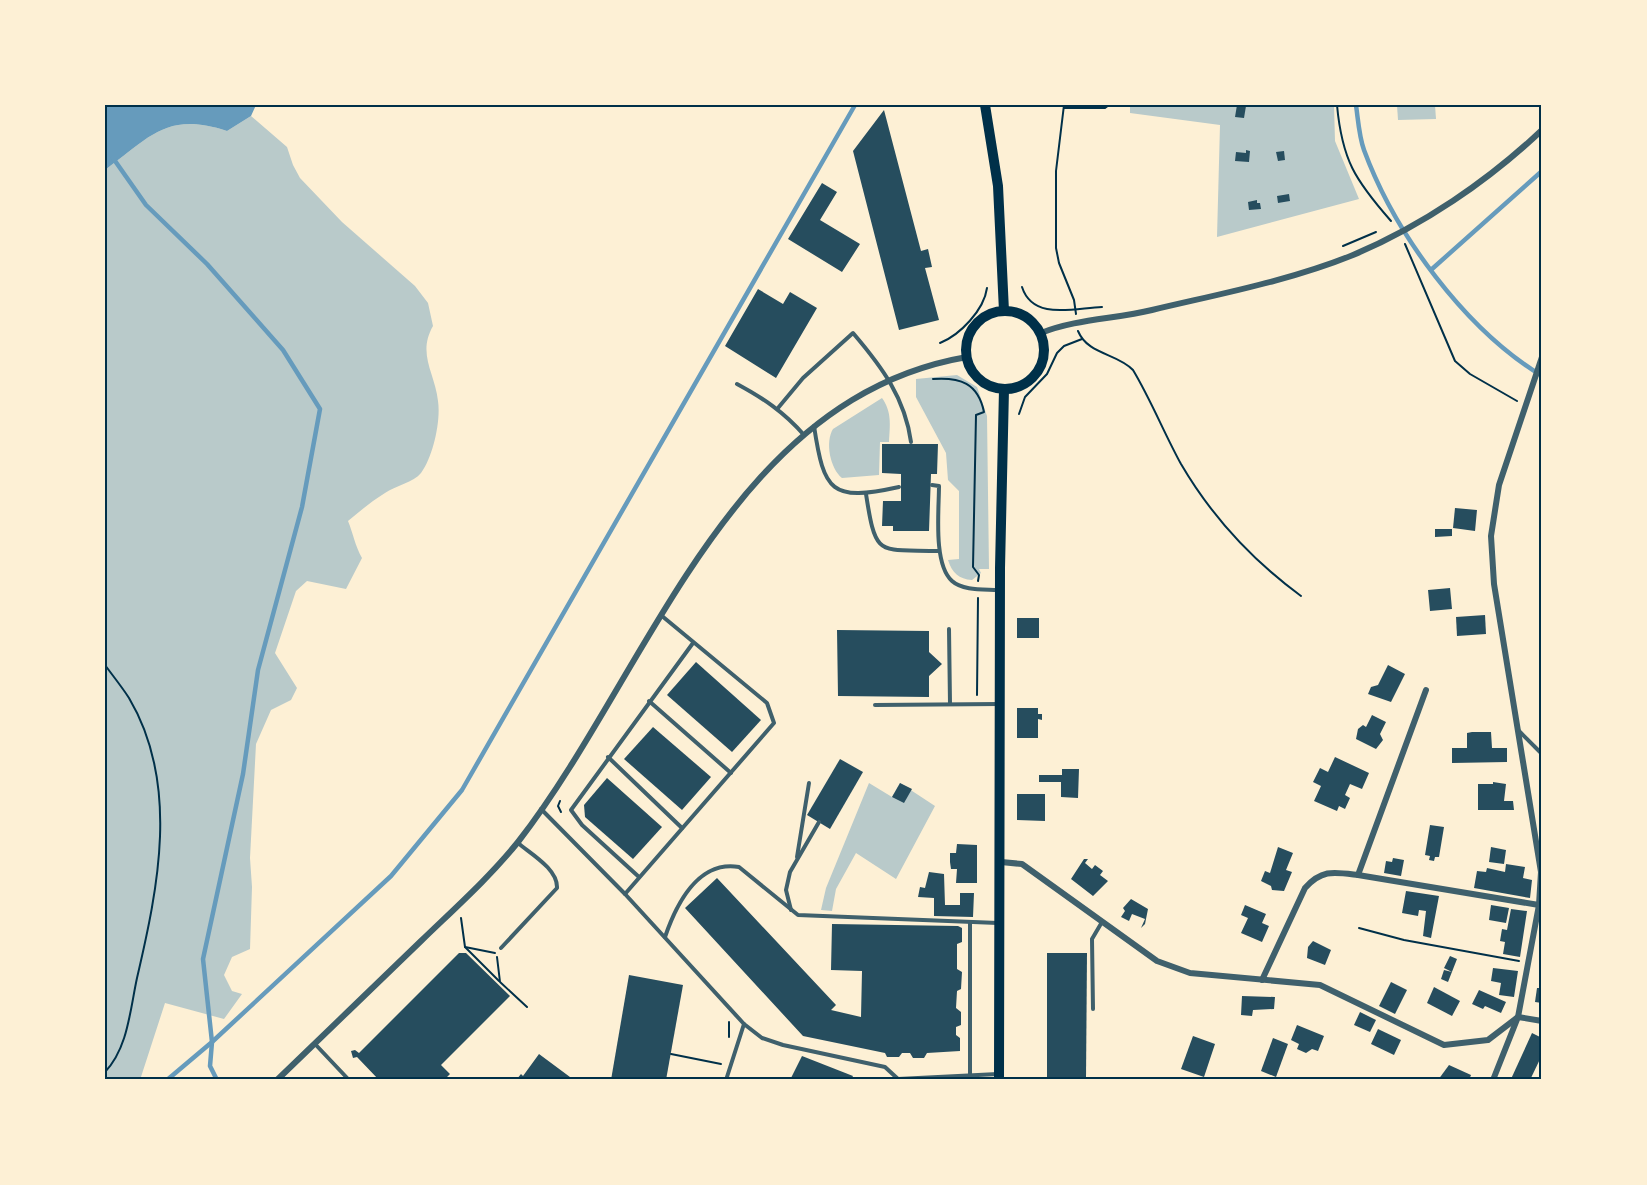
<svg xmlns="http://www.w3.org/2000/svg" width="1647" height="1185" viewBox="0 0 1647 1185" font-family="Signika,sans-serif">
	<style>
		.green { fill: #b9caca }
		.water { fill: #669bbc }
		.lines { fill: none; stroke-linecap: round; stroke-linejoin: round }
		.stream { stroke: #669bbc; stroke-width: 4.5 }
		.building { fill: #264d5e }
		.path { stroke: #003049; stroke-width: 2 }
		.service { stroke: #3f606c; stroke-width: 4 }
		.minor { stroke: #3f606c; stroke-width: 6 }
		.secondary { stroke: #003049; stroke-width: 10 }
		.neatline { fill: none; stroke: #003049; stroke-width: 2 }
	</style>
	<rect width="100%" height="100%" fill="#fdf0d5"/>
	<g class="green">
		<polygon points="1130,105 1334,105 1335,141 1359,199 1217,237 1220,125 1130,113"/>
		<polygon points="1397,105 1435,105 1436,119 1398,120"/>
		<path d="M251 116 287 147 293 165 300 178 342 222 415 286 428 303 433 326C417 354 435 373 438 401 441 421 433 457 421 473 414 482 395 486 385 493 372 501 360 511 348 521 353 533 355 546 362 558L346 589 307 581 296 591 275 653 297 688 291 700 271 710 256 744 250 858 252 887 250 949 232 957 224 975 232 991 242 994 224 1019 165 1003 140 1080H105V170C150 137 167 111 227 131Z"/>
		<path d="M957 375 977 387 987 416 989 569H979L981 573 972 580C959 579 952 573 948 560L959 559V491L948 480 946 453 916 397V379Z"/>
		<path d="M882 398C892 412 890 425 889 442H880L879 475 842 478C830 468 825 442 833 429Z"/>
		<polygon points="869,783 892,797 900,783 935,806 896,879 856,853 836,889 832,911 821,910 826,888"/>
	</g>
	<path class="water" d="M105 105H256L251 116 227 131C167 111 150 137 105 170Z"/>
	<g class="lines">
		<g class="stream">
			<path d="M1356 105C1358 119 1359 136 1364 150 1395 234 1465 329 1542 376"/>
			<polyline points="113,158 146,205 207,264 283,350 320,409 302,507 258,670 243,774 203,959 212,1042 210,1066 217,1080"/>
			<polyline points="1432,269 1542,171"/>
			<polyline points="167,1080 212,1042 391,876 462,790 855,105"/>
		</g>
	</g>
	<g class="building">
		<polygon points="1237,105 1246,106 1244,118 1235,117"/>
		<polygon points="884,110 921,251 928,249 932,267 925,268 939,320 899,330 853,151"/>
		<polygon points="1246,150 1250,151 1249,162 1235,161 1236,152 1246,153"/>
		<polygon points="1284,151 1285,160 1278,161 1276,152"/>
		<polygon points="822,183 837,192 820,220 860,244 842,272 788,239"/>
		<polygon points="1289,194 1290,201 1278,203 1277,196"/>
		<polygon points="1257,200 1257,203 1260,203 1261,209 1249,210 1248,202"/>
		<polygon points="758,289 783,304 790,292 817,308 776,378 725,346"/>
		<polygon points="882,444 938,444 937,474 931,474 929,531 893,531 893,526 882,526 883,501 901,501 901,474 882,473"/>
		<polygon points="1455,508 1477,510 1475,531 1453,528"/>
		<polygon points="1435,529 1452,529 1452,536 1435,537"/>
		<polygon points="1450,588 1452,609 1430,611 1428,590"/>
		<polygon points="1485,615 1486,634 1457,636 1456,617"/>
		<rect x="1017" y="618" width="22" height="20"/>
		<polygon points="837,630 929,631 929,652 942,664 929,676 929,697 838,696"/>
		<polygon points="696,662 761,720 732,752 667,695"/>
		<polygon points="1388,665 1405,674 1391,702 1368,694 1371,687 1378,685"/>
		<polygon points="1017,708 1038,708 1038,714 1042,714 1042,720 1038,719 1038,738 1017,738"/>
		<polygon points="1372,715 1386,722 1380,734 1383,740 1376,749 1356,739 1358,729 1363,725 1366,727"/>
		<polygon points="653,727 711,777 682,810 624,759"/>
		<polygon points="1472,732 1491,732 1492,748 1507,748 1507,762 1452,763 1452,748 1467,748 1467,733"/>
		<polygon points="1335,757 1369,773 1362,789 1350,784 1345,795 1350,798 1345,809 1339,806 1337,811 1314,801 1321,786 1313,782 1320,768 1328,772"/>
		<polygon points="840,759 863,772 830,829 807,815"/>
		<polygon points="1062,769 1079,769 1078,798 1061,797 1061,782 1039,782 1039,775 1062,775"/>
		<polygon points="607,778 662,827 633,859 585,817 584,805"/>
		<polygon points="1493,782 1506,784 1504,801 1513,801 1514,810 1478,810 1478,784 1493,784"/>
		<polygon points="900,783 912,789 904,803 892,797"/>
		<polygon points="1017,794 1045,794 1045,821 1017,820"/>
		<polygon points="1430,825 1444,827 1439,857 1435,857 1434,861 1429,860 1430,856 1425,855"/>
		<polygon points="957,844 977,845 977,883 956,883 957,869 951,869 950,862 950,853 956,853"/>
		<polygon points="1278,847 1293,853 1286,870 1292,872 1284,891 1272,890 1271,886 1261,881 1265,871 1270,873"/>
		<polygon points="1491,847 1506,850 1504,864 1489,862"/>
		<polygon points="1393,858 1404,860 1401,876 1384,873 1386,861 1392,862"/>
		<polygon points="1084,859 1088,859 1085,863 1092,869 1095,865 1103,871 1100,875 1108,881 1093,896 1071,879"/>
		<polygon points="1506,864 1525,867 1523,878 1532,880 1530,898 1474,888 1477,871 1486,872 1487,868 1505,872"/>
		<polygon points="929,872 944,874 945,905 960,905 960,893 974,893 973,917 934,916 934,898 918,897 920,887 925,888"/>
		<polygon points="717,878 836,1005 831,1010 861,1017 862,971 831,970 832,924 958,926 962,928 962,942 957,944 957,969 962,972 961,989 957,991 956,1008 961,1012 961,1025 956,1027 956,1035 960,1038 960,1051 927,1053 924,1058 913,1058 910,1053 902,1053 899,1057 887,1057 885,1053 803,1036 685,908"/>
		<polygon points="1406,891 1439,896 1431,938 1423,936 1426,911 1419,910 1418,916 1402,913"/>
		<polygon points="1131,899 1148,909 1145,924 1141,928 1145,919 1132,914 1129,921 1121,917 1125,911 1123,908"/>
		<polygon points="1245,905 1266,914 1262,923 1269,926 1262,942 1241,933 1248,918 1241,915"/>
		<polygon points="1491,905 1509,908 1506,923 1489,920"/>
		<polygon points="1511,909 1527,911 1520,957 1503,954 1505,942 1500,941 1502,929 1507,930"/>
		<polygon points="1313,941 1331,950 1325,965 1307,958 1308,947"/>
		<polygon points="459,953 466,953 510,996 441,1065 450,1074 444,1080 432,1080 429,1077 426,1080 379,1080 357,1057 353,1058 351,1051 355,1050 359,1053"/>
		<polygon points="1047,953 1087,953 1086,1080 1047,1080"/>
		<polygon points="1450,956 1457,959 1448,982 1441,979 1444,970 1452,972 1444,968"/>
		<polygon points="1493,968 1518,971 1514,997 1499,995 1501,983 1491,981"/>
		<polygon points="629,975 683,985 666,1080 611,1080"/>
		<polygon points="1391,982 1407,990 1395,1014 1379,1006"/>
		<polygon points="1434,987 1460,1001 1452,1016 1427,1003"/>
		<polygon points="1537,988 1542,988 1542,1003 1535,1002"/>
		<polygon points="1479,990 1506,1002 1501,1013 1485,1006 1483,1009 1472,1004"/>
		<polygon points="1242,996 1275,997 1274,1009 1253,1010 1252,1016 1241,1015"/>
		<polygon points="1360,1012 1376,1020 1370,1032 1354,1025"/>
		<polygon points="1297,1025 1324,1036 1318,1051 1312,1049 1306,1053 1297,1049 1299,1044 1291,1040"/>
		<polygon points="1378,1029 1401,1040 1394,1055 1371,1044"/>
		<polygon points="1532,1033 1542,1038 1542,1055 1530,1080 1511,1079"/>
		<polygon points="1193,1036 1215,1044 1204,1077 1181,1069"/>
		<polygon points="1273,1038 1288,1044 1276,1077 1261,1071"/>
		<polygon points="539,1054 570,1077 568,1080 516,1080 521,1074 523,1076"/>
		<polygon points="802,1056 853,1076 851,1080 790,1080"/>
		<polygon points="1449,1065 1471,1075 1469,1080 1438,1080"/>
	</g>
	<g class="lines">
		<g class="path">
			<polyline points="1064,105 1056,171 1056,248 1059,263 1074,300 1076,314"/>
			<path d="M1337 105C1342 160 1355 180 1391 221"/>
			<polyline points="1064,108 1105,108 1109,105"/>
			<polyline points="1405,244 1455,361 1470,374 1517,401"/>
			<polyline points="1343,246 1376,232"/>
			<polyline points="1541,247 1542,243"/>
			<path d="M1022 287C1033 321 1074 308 1102 307"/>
			<path d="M1078 331C1088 355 1117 353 1133 370 1151 400 1164 433 1181 464 1212 517 1252 560 1301 596"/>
			<path d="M940 343C960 335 984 310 987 288"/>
			<path d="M933 379C960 377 978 383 984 412L976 415 973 567 979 575 978 581"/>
			<polyline points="1019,414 1025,397 1047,374 1057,353 1064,346 1082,339"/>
			<path d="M105 665C113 676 122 687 129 698 180 784 158 888 137 978 130 1010 128 1048 105 1072"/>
			<polyline points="977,695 978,598"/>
			<polyline points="560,801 558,806 561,812"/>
			<polyline points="461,918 465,947 495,953"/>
			<polyline points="1359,928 1404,940 1519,961"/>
			<polyline points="465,947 499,981"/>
			<polyline points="497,957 500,982 527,1007"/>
			<polyline points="729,1037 729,1022"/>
			<polyline points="671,1054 721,1064"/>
		</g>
		<g class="service">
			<path d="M737 384C763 398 784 412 804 435"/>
			<path d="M778 408 803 378 853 333C882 367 905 398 911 442"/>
			<path d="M814 426C824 492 831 502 899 487"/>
			<path d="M932 485 939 486C939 510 933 564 952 581 963 591 985 589 998 590"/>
			<path d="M866 494C876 559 878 549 939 551"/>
			<polyline points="949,629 950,704"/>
			<polyline points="649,701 731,773"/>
			<polyline points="875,705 999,704"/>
			<polyline points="1519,731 1542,754"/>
			<polyline points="608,757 682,828"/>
			<polyline points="541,809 625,894 744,1024 762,1038 783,1045 885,1067 898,1079 998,1074"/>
			<polyline points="797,857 809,783"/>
			<polyline points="639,877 582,825 571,810 693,643"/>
			<polyline points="625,894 774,723 767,703 662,616"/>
			<polyline points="791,910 786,890 790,872 819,822"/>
			<polyline points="970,922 970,1077"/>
			<path d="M665 937C676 905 698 860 739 867L798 915 998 923"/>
			<path d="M501 948 557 888C558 869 531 854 518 843"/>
			<polyline points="1093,1009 1092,939 1102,922"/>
			<polyline points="315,1044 349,1080"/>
			<polyline points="726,1080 744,1024"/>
		</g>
		<g class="minor">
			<path d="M1041 333C1076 319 1115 319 1152 310 1219 294 1289 281 1353 255 1422 226 1488 181 1542 130"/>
			<polyline points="1001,862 1022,864 1157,961 1190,973 1320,985 1444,1045 1488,1040 1518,1017 1542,1021"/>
			<polyline points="1358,875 1539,905"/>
			<path d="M1262 980 1305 888C1322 869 1334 872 1358 875L1426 690"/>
			<path d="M277 1080C325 1034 373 987 421 941 454 909 489 878 518 842 649 674 728 398 967 357"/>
			<polyline points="1493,1080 1518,1017 1539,905 1541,872 1494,584 1491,536 1499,485 1542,357"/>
		</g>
		<g class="secondary">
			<polyline points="985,105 998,186 1004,311"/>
			<circle cx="1005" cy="350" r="39"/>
			<polyline points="999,1080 1000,568 1004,389"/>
		</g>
	</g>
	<rect width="1647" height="1185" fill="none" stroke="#fdf0d5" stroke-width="213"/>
	<rect x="106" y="106" width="1434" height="972" class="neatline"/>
</svg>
